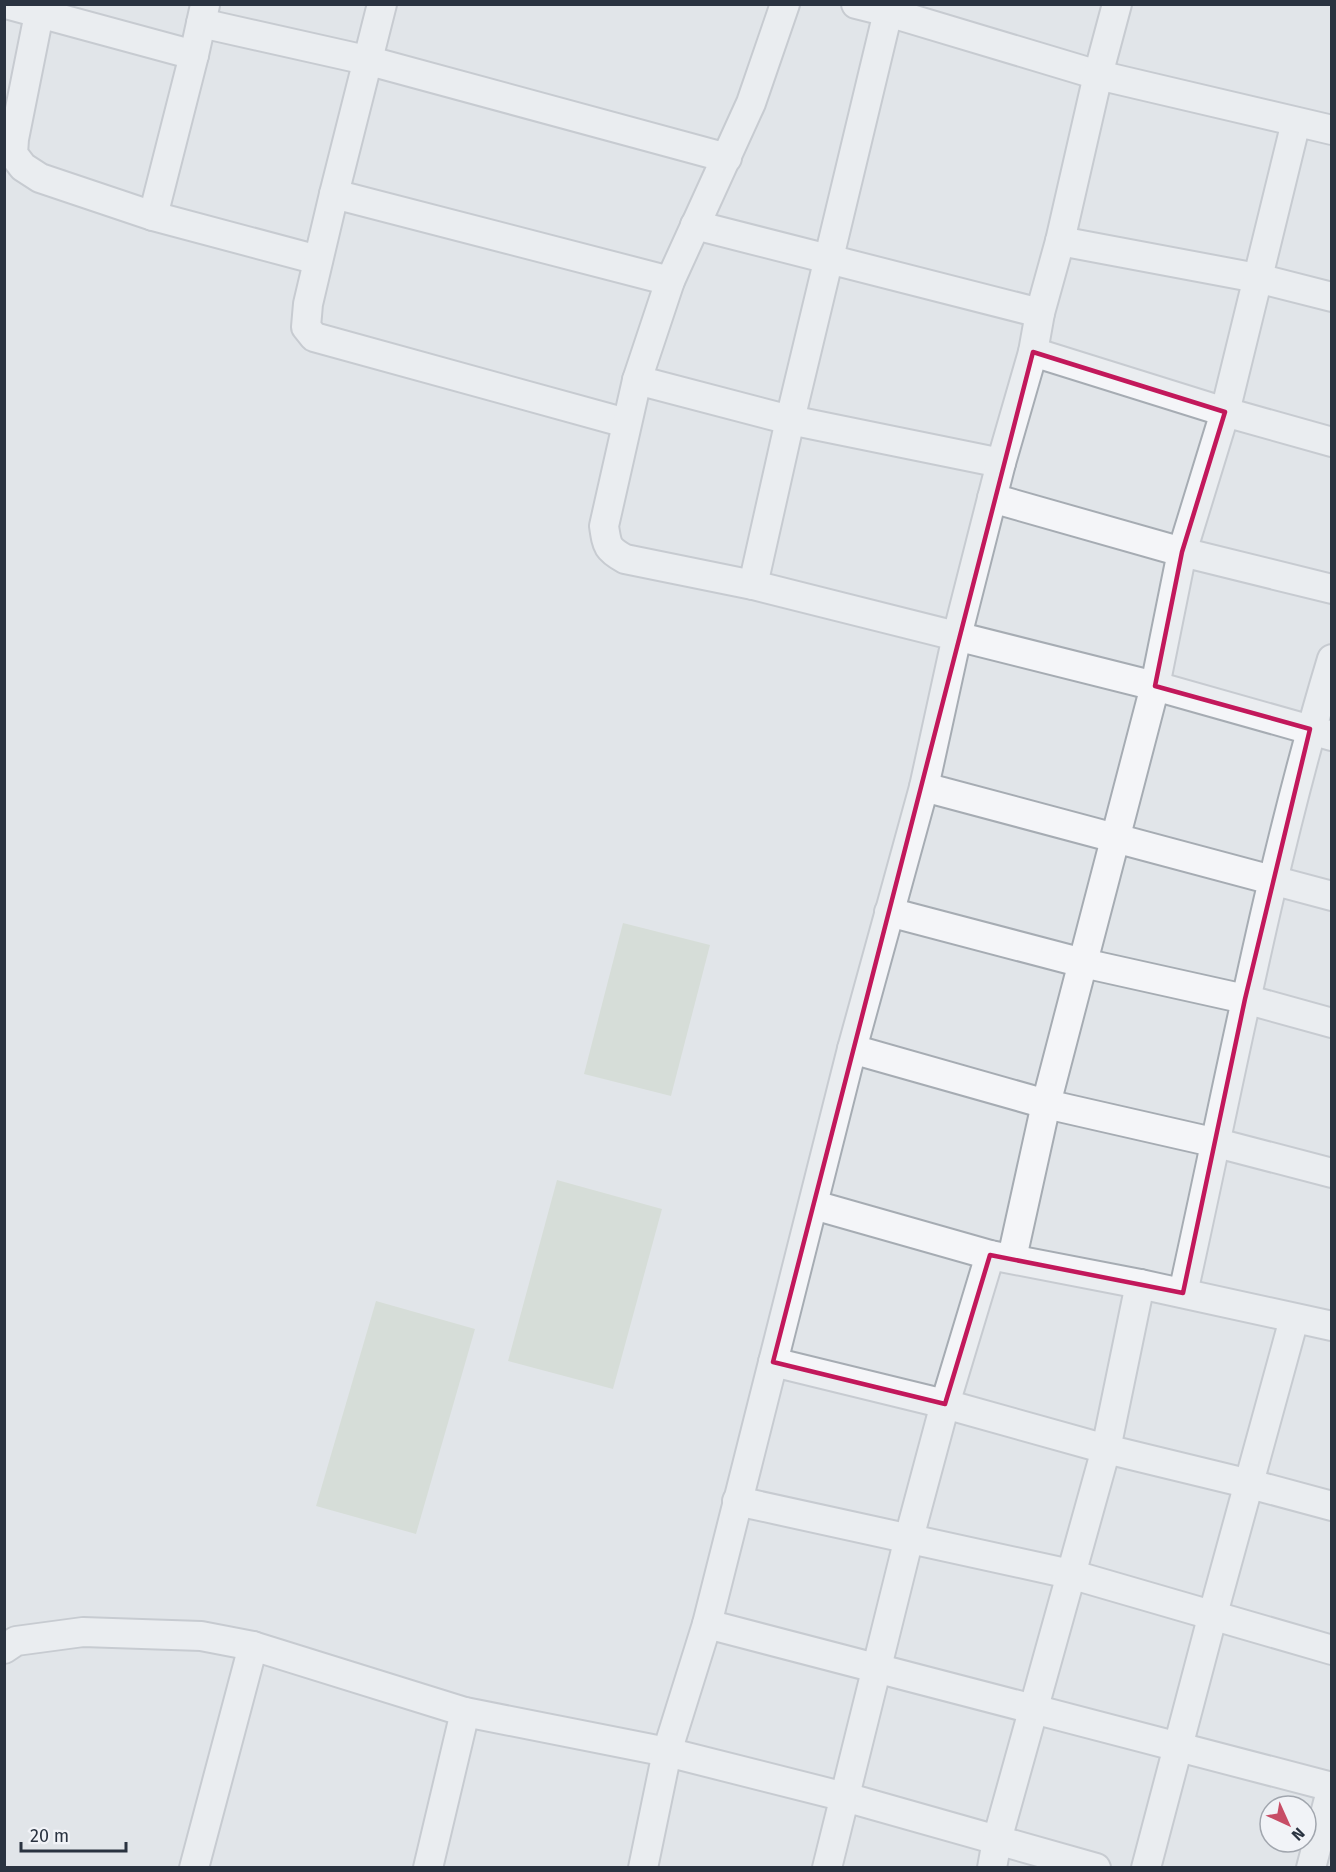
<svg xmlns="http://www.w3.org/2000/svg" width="1336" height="1872" viewBox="0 0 1336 1872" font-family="'Fira Sans',sans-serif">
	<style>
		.green { fill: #c8d3c3 }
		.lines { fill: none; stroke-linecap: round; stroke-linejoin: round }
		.street-casing { stroke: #a6acb3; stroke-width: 32 }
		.street { stroke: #f4f5f8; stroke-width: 28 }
		.marked { fill: none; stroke: #c2185b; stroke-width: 4.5; stroke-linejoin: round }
	</style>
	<rect width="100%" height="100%" fill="#e1e5e9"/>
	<g class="green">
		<polygon points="623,923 710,945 671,1096 584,1074"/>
		<polygon points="557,1180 662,1209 613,1389 508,1361"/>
		<polygon points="376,1301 475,1329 416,1534 316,1506"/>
	</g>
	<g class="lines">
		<g class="street-casing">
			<g id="street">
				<polyline points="6,4 194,55"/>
				<polyline points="41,4 14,139 13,154 23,167 40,178 153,216 318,260"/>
				<polyline points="382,4 334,194 308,304 306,327 314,337 626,423"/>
				<path d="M785 4 751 103 670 281 637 380 604 526C607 546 607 549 625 559L753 585 1155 686 1332 736"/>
				<polyline points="856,4 888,12 1098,75 1332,130"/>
				<polyline points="201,23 366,60 727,158"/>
				<polyline points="334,194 670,281"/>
				<polyline points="153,216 194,55 205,5"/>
				<polyline points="695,225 1040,313"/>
				<polyline points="1060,241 1257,278 1332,297"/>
				<polyline points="1033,352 1225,412 1332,442"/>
				<polyline points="637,380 790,420 1001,463"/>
				<polyline points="992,498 1182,552 1332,589"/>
				<polyline points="753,585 790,420 888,12"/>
				<polyline points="924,787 1332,896"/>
				<polyline points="889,912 1083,963 1245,999 1332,1023"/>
				<polyline points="852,1049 1046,1104 1217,1143 1332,1173"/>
				<polyline points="814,1205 990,1255 1140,1284 1332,1326"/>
				<polyline points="1012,1258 1046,1104 1155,686 1182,552 1225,412 1296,122"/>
				<path d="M1183 1293C1230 1081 1269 867 1332 659"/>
				<polyline points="773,1362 945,1404 1106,1449 1250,1484 1332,1506"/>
				<polyline points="737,1501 1070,1574 1332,1650"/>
				<polyline points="707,1624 1332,1787 1311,1868"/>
				<polyline points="4,1649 16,1641 83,1632 201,1636 253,1646 465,1712 667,1752 845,1797 1096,1868"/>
				<polyline points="194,1868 253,1646"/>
				<polyline points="428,1868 465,1712"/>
				<polyline points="643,1868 667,1752 707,1624 852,1049 924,787 957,636 1001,463 1033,352 1040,313 1060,241 1098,75 1117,4"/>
				<polyline points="827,1868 909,1538 945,1404 990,1255"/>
				<polyline points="992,1868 997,1840 1106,1449 1140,1284"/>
				<polyline points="1146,1868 1213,1614 1294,1319"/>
			</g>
		</g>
		<use href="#street" class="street"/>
	</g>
	<path d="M0 0H1336V1872H0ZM1033 352 1225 412 1182 552 1155 686 1310 729 1245 999 1183 1293 990 1255 945 1404 773 1362Z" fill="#e1e5e9" fill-opacity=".55" fill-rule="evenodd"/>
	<path class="marked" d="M1033 352 1225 412 1182 552 1155 686 1310 729 1245 999 1183 1293 990 1255 945 1404 773 1362Z"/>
	<rect width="1336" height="1872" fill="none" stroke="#2a3340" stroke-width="12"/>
	<g transform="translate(1288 1824) rotate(135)"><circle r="28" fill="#f1f3f7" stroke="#a1a6ae" stroke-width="1.5"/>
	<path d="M0-4.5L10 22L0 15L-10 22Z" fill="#c74d66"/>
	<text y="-9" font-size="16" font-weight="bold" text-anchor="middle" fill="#2a3340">N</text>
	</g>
	<path d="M21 1842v9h105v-9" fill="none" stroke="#2a3340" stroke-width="3"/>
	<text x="30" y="1842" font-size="18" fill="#2a3340" stroke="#f1f3f7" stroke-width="4.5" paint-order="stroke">20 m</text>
</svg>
